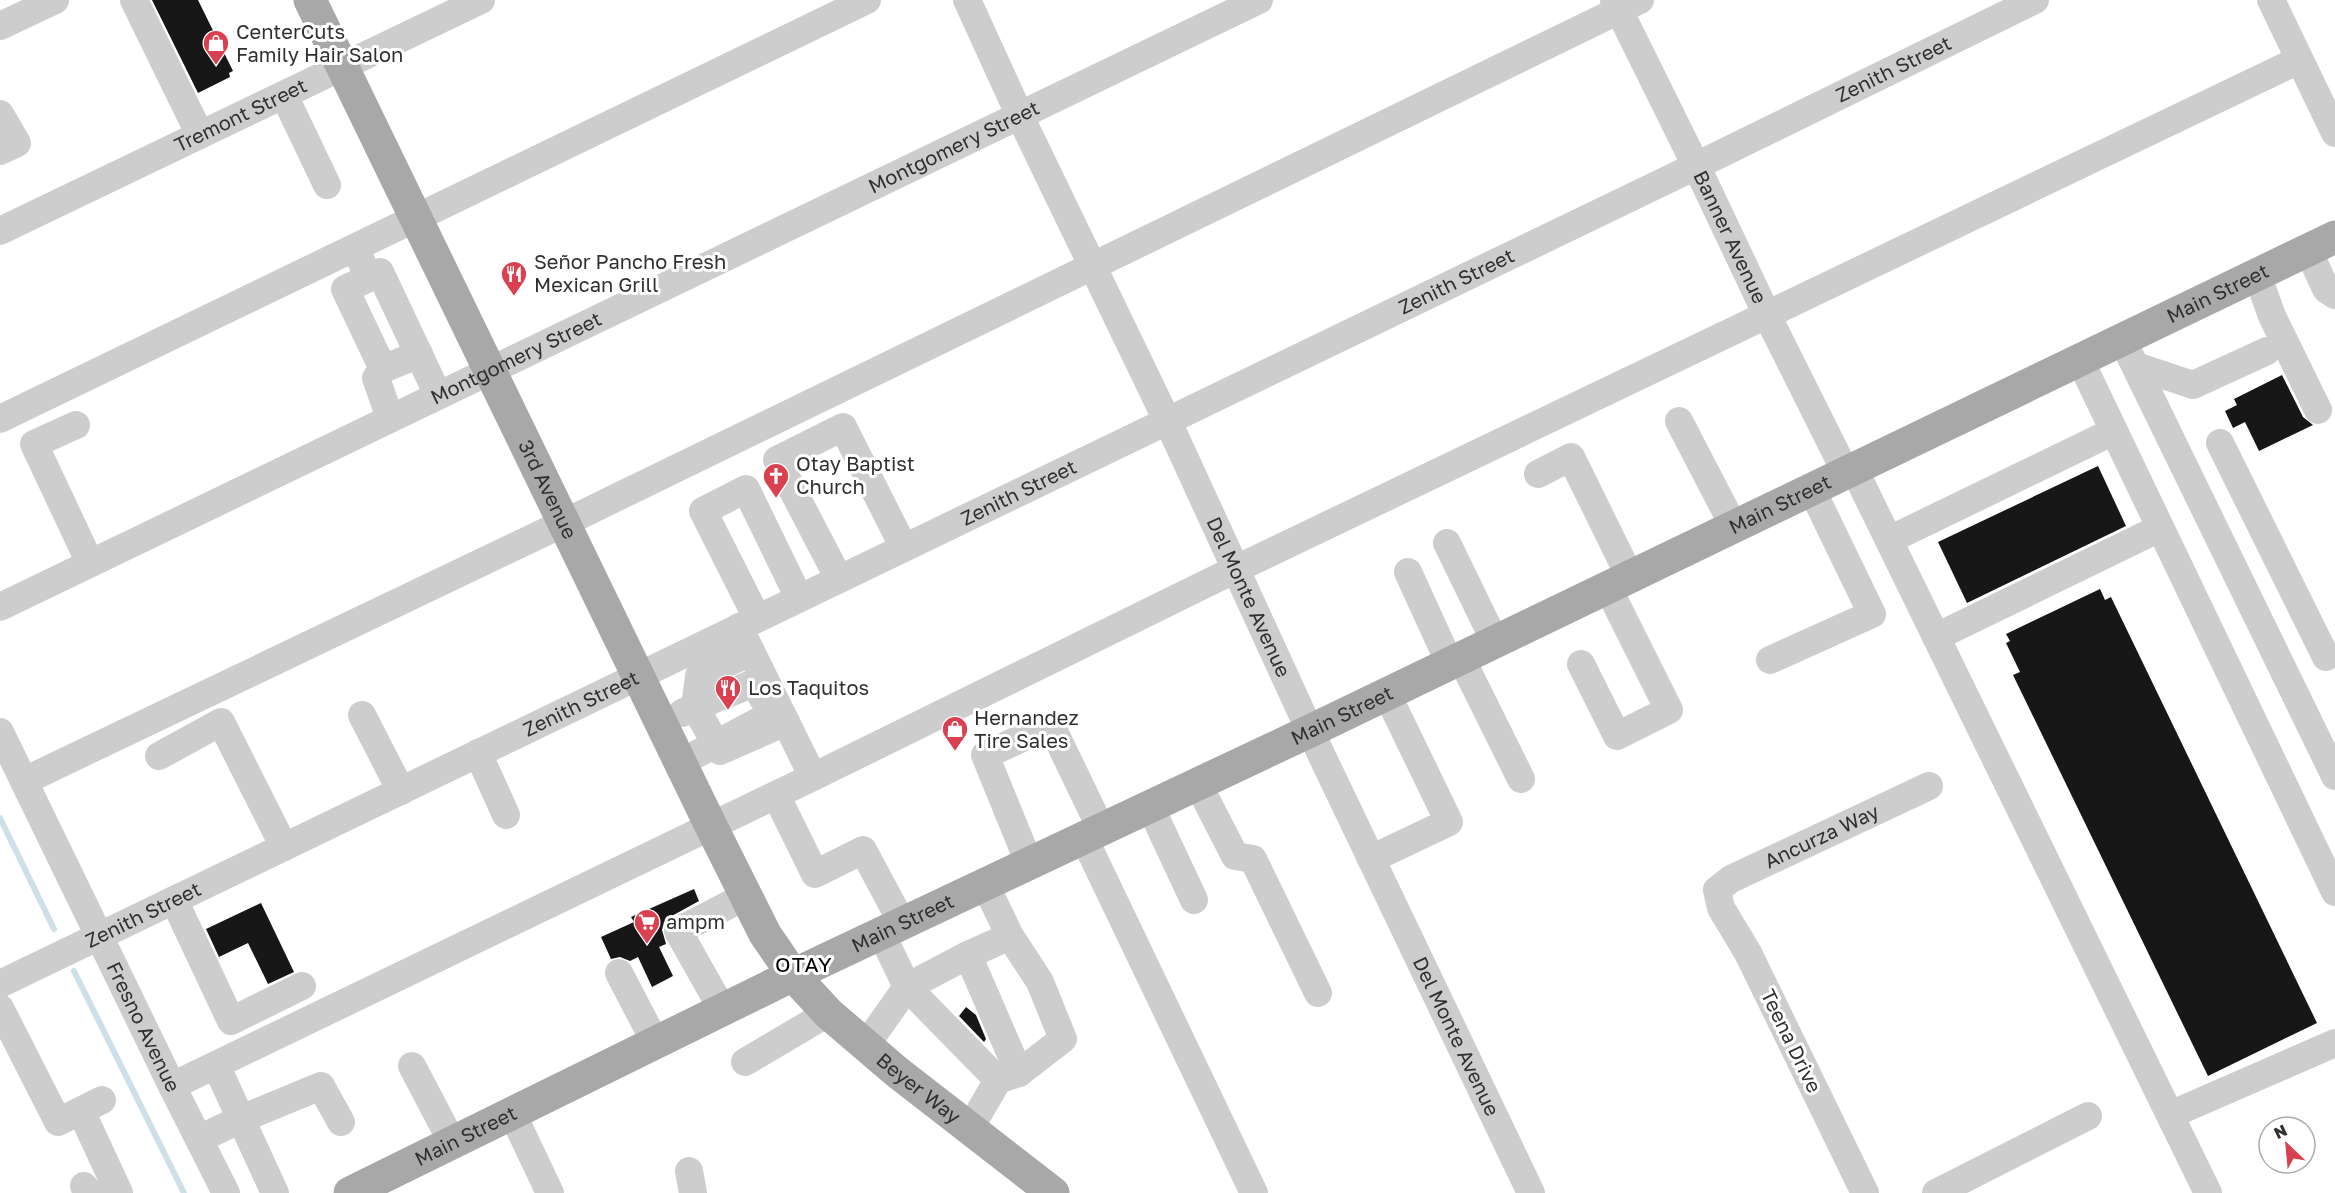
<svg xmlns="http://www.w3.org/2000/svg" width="2335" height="1193" viewBox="0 0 2335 1193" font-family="'Golos Text',sans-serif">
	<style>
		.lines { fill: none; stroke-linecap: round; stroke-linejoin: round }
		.stream { stroke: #cde0ea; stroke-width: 6 }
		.building { fill: #171717 }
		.minor { stroke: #cdcdcd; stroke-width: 28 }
		.major { stroke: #a8a8a8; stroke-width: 33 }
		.labels { text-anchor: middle; stroke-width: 6; stroke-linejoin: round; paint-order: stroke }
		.poi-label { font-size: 20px; fill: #303030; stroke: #fff; text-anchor: start }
		.street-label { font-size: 20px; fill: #303030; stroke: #fff }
		.neighbourhood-label { font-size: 21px; letter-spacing: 1.5px; fill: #000; stroke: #fff }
	</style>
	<rect width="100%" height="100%" fill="#fff"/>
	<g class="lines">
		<g class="stream">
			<polyline points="0,818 54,929"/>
			<polyline points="74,971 184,1193"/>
		</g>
	</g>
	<g class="building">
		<polygon points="152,0 198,0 233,71 229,73 230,77 198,93"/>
		<polygon points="2282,375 2303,417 2313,425 2259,451 2245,422 2233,428 2225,411 2237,405 2234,399"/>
		<polygon points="2098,466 2126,526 1967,603 1938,542"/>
		<polygon points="2100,589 2105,600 2111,597 2317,1023 2208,1076 2013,675 2020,672 2006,643 2010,641 2006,634"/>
		<polygon points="694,889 699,901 670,917 664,922 662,930 666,944 659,947 673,976 652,987 638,957 630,961 620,957 611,959 601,937 634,922 631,917"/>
		<polygon points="261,903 294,972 268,984 248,943 219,957 206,929"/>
		<polygon points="966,1007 976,1015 986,1039 984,1042 959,1016"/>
	</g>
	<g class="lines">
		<g class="minor">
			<polyline points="134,0 200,135"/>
			<path id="s1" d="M967 0 1020 116 1176 439 1310 731 1531 1193"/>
			<path id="s2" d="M1614 0 1705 184 1767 315 1846 473"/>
			<polyline points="2271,0 2335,133"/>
			<polyline points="0,26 55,0"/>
			<polyline points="284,95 327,185"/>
			<polyline points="0,114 17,143 0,151"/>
			<path id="s3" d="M0 231 481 0"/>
			<polyline points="355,248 369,278 380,272 438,395"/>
			<polyline points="2308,250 2326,289 2335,295"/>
			<polyline points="2257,274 2272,316 2318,410"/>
			<polyline points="369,278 345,289 383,369 419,354"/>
			<polyline points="2122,339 2335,776"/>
			<polyline points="2080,360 2335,892"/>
			<polyline points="2136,366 2193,385 2267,351"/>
			<polyline points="383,369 376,378 390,418"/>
			<polyline points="0,419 867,0"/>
			<polyline points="1679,421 1734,527"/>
			<polyline points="76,425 34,444 90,563"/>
			<polyline points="2220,443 2326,657"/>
			<polyline points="1854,469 2208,1193"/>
			<polyline points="1538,474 1571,457 1630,577"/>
			<polyline points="1889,540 2114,431"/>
			<polyline points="1447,543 1495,642"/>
			<polyline points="1408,572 1450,664"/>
			<polyline points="839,579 777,460 843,427 904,548"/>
			<path id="s4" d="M0 607 1259 0"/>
			<polyline points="757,618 703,511 746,489 799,598"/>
			<polyline points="739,627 813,777"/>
			<polyline points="1936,637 2160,528"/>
			<polyline points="1461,658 1521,779"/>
			<polyline points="1770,660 1872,614 1812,490"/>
			<polyline points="1581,664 1617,736 1669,710 1608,588"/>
			<polyline points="682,713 695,707 699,676 751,652"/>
			<polyline points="362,715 401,791"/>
			<path id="s5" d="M0 732 172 1086 226 1193"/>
			<polyline points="478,753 506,815"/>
			<polyline points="159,756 221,722 284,847"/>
			<polyline points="680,763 772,714 754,683 695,707 720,751 786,722"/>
			<polyline points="24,781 564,523 1640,0"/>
			<polyline points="1198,784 1235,856 1253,859 1318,993"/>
			<polyline points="776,795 815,874 863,850 902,923"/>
			<polyline points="1150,806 1194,900"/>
			<polyline points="1084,838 1254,1193"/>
			<polyline points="1371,859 1449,822 1387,694"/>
			<polyline points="1029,863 985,755 1051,725 1101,829"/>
			<polyline points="174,900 231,1021 302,986"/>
			<polyline points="881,933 907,987 998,1080"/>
			<polyline points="1010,936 1040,982 1063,1039 1019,1073"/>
			<polyline points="619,973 655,1042"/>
			<path id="s6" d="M0 984 1696 166 2035 0"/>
			<polyline points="0,1008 58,1122 102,1100"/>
			<polyline points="722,1009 678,931 746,896"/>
			<polyline points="866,1045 907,987 968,955"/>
			<polyline points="745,1062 828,1013"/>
			<polyline points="216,1065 275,1193"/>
			<polyline points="412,1066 452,1142"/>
			<polyline points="172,1086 813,777 1236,569 2299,60"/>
			<polyline points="81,1111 119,1193"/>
			<polyline points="512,1113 550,1193"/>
			<polyline points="2170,1115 2335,1043"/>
			<polyline points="970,1128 998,1080 1019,1073 968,955 1010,936 985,884"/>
			<polyline points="199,1139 241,1119 321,1086 341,1122"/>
			<polyline points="689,1171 693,1193"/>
			<polyline points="84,1186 90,1193"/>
			<path id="s7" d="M1865 1193 1748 953 1721 908 1717 890 1731 879 1929 786"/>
			<polyline points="1936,1193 2088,1116"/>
		</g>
		<g class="major">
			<path id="s8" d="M310 0 711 826 765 934 793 975 828 1013 897 1072 1053 1193"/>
			<path id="s9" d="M350 1193 793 975 1310 731 2335 237"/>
		</g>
	</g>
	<defs>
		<g id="shop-pin" transform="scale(1.35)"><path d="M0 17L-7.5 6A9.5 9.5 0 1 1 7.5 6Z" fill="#d94050" stroke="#fff"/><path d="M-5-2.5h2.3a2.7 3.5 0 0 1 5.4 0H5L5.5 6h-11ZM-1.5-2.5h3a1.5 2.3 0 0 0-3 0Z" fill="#fff"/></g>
		<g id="restaurant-pin" transform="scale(1.35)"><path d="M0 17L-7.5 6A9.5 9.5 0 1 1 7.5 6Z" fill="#d94050" stroke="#fff"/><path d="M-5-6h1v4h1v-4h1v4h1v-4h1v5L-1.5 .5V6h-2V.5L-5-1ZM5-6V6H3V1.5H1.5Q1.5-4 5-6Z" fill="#fff"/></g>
		<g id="church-pin" transform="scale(1.35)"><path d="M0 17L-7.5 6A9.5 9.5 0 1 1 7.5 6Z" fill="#d94050" stroke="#fff"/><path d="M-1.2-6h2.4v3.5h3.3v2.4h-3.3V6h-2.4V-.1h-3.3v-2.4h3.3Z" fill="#fff"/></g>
		<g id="supermarket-pin" transform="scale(1.35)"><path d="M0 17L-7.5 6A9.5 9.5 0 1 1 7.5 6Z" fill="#d94050" stroke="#fff"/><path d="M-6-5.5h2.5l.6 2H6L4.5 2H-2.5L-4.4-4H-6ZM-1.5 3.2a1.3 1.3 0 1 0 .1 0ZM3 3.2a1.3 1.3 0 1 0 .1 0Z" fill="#fff"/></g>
	</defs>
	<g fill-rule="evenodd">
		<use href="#shop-pin" x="216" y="43"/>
		<use href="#restaurant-pin" x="514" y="274"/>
		<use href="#church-pin" x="776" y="476"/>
		<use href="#restaurant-pin" x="728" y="688"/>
		<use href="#shop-pin" x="955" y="729"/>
		<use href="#supermarket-pin" x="647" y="922"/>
	</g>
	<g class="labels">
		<g class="poi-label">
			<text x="236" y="39">CenterCuts<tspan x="236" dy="23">Family Hair Salon</tspan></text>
			<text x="534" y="269">Señor Pancho Fresh<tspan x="534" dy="23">Mexican Grill</tspan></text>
			<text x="796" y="471">Otay Baptist<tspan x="796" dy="23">Church</tspan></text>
			<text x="748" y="695">Los Taquitos</text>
			<text x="974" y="725">Hernandez<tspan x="974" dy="23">Tire Sales</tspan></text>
			<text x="666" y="929">ampm</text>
		</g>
		<g class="street-label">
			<text dy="7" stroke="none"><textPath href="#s6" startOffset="2103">Zenith Street</textPath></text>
			<text dy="7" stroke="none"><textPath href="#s3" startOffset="267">Tremont Street</textPath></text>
			<text dy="7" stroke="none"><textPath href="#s4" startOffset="1059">Montgomery Street</textPath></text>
			<text dy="7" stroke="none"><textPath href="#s2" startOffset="264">Banner Avenue</textPath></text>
			<text dy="7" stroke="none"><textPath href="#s6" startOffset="1617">Zenith Street</textPath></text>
			<text dy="7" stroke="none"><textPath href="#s9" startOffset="2073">Main Street</textPath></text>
			<text dy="7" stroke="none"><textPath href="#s4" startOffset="573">Montgomery Street</textPath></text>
			<text dy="7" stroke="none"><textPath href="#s8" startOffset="544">3rd Avenue</textPath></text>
			<text dy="7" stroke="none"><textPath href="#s6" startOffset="1131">Zenith Street</textPath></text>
			<text dy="7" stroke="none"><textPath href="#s9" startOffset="1587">Main Street</textPath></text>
			<text dy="7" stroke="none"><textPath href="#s1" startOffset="660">Del Monte Avenue</textPath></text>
			<text dy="7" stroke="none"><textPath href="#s6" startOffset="645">Zenith Street</textPath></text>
			<text dy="7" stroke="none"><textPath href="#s9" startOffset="1101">Main Street</textPath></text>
			<text dy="7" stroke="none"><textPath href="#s7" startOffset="456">Ancurza Way</textPath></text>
			<text dy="7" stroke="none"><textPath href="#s6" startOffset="159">Zenith Street</textPath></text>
			<text dy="7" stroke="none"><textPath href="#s9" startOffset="615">Main Street</textPath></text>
			<text dy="7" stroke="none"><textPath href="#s5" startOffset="328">Fresno Avenue</textPath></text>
			<text dy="7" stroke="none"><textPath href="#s1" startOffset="1146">Del Monte Avenue</textPath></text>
			<text transform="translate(1791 1041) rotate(64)" y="7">Teena Drive</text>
			<text dy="7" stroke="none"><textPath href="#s8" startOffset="1258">Beyer Way</textPath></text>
			<text dy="7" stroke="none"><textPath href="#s9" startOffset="129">Main Street</textPath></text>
		</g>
		<g class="neighbourhood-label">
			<text x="804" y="972">OTAY</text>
		</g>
	</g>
	<g transform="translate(2287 1145) rotate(334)"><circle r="28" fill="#ffffff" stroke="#acacac" stroke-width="1.5"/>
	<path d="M0-4.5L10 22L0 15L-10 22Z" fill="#d94050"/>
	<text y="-9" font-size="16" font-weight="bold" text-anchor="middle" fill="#303030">N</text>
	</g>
</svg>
